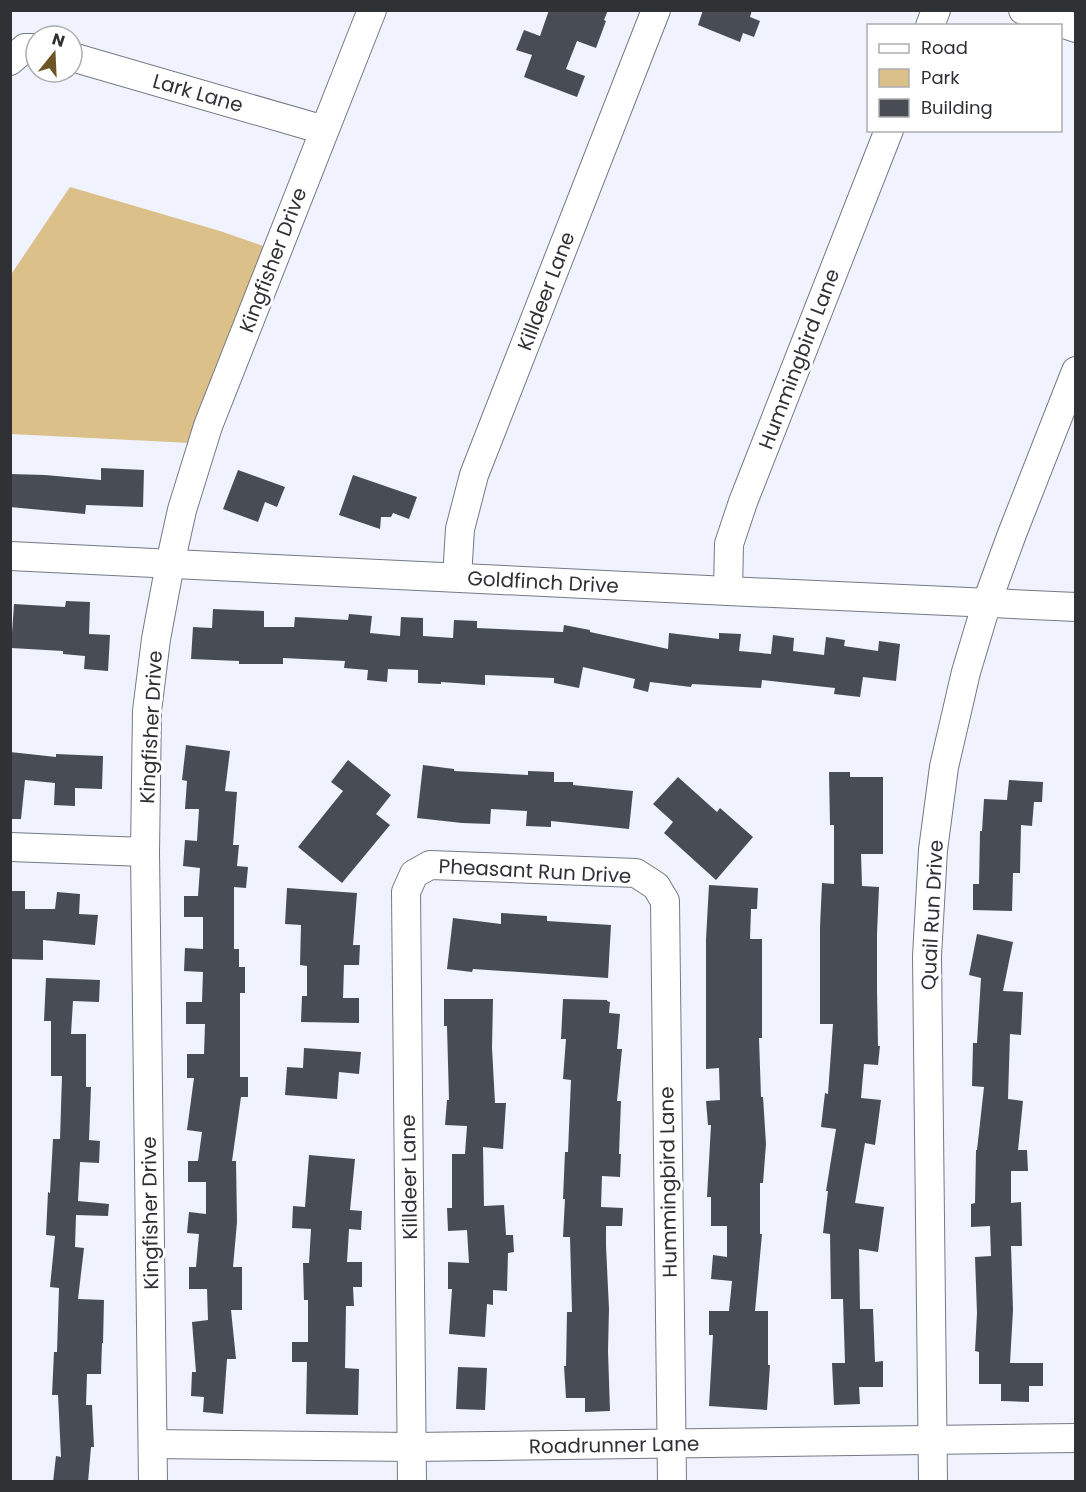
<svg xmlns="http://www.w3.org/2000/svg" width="1086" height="1492" viewBox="0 0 1086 1492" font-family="Poppins,sans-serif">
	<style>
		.green { fill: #dbc089 }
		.building { fill: #484c55 }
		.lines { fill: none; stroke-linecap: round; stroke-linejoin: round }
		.minor-casing { stroke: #757984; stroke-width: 30 }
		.minor { stroke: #fff; stroke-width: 28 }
		.labels { text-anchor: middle; stroke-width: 6; stroke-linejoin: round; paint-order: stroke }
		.street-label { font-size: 20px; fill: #2f3135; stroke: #fff }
	</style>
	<rect width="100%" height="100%" fill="#f0f3fd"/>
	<polygon class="green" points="70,187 220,231 266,247 191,443 11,434 10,276"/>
	<g class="building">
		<polygon points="549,10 608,10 604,20 606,21 596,48 577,41 566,69 585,76 577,97 524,77 532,55 516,50 524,30 540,36"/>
		<polygon points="703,10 752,10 750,17 760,21 754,37 743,33 740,42 698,25"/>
		<polygon points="101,468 144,470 143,507 86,505 85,514 10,507 10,474 45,475 101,480"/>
		<polygon points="238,470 285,487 277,507 265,502 258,522 223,509"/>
		<polygon points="353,475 417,497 409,519 393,513 391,517 381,517 380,529 339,515"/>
		<polygon points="66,601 90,602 89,634 110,635 108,671 84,669 85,656 63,654 63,651 11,648 14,604 65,607"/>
		<polygon points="213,609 264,611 264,627 294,627 295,617 348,620 349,614 372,616 370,633 400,636 401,617 423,618 423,636 453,638 454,620 477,621 477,628 563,632 564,625 590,630 590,632 668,649 669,633 719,639 719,633 741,634 739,651 771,654 773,635 794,638 793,651 824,655 826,637 845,640 844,646 878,651 879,641 900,644 896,681 863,677 860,697 834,694 835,688 762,680 761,688 692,684 691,687 650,682 648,692 633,688 635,679 583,667 579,688 554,683 554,678 485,675 485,685 441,682 441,684 418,683 418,670 388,669 387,682 367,680 368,670 344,668 345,661 283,658 283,664 239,664 239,661 191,659 193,627 212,628"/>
		<polygon points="186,745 230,751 225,791 237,792 233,845 239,845 237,866 248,867 246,888 234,887 234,949 239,949 239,967 245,967 245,993 240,993 240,1077 248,1077 248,1097 241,1097 232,1161 236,1161 237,1222 233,1267 242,1267 242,1310 231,1310 236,1359 227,1359 223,1414 203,1412 204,1397 191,1396 192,1372 196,1372 192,1322 208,1320 207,1289 189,1289 189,1267 196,1267 199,1234 187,1233 189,1212 206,1214 206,1182 188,1182 188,1161 198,1161 202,1132 187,1130 194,1078 187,1078 187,1054 204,1054 205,1024 186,1024 186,1002 202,1002 203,972 184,971 185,948 203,949 203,917 184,917 184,896 198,896 200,868 183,866 185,840 197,841 199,809 185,809 187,781 182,780"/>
		<polygon points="10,752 56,757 56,754 103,756 102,789 75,788 75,806 54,805 55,783 25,780 21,819 10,819"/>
		<polygon points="348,760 391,795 376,814 390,825 342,883 298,847 343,791 331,782"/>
		<polygon points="423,765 454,769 454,771 528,775 528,771 554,772 554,782 573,782 573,785 633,791 629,829 551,821 551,827 526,826 527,811 491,809 490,824 462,823 417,818"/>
		<polygon points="829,772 850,772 850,777 883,777 883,854 861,854 862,886 879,887 877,934 877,990 878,1046 880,1046 878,1065 864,1064 861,1098 881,1100 875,1145 865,1143 855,1203 884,1207 878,1252 859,1249 860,1309 873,1309 875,1362 883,1361 883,1387 859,1387 860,1404 834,1405 832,1363 845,1363 843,1299 831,1299 830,1234 823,1233 828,1191 826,1191 836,1129 821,1127 825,1093 828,1094 833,1024 820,1024 820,927 822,883 834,884 834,825 830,825"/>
		<polygon points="678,777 717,812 720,808 753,837 716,880 664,833 673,822 653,804"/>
		<polygon points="1009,780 1043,782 1042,802 1034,802 1032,826 1021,825 1020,873 1013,873 1012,911 973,910 973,884 979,884 980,831 982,831 984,799 1007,800"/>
		<polygon points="709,885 758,888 757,909 751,909 750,939 762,939 762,1038 759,1038 761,1097 763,1097 766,1144 763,1183 760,1183 760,1234 762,1234 755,1311 768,1311 768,1365 770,1365 767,1410 709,1406 713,1335 709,1335 709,1311 729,1311 732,1281 711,1279 713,1255 727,1257 727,1226 711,1226 711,1197 707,1197 711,1125 708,1125 706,1101 720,1100 719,1068 706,1069 706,939"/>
		<polygon points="287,888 357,893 353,945 360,945 359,965 344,965 343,998 359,998 359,1023 301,1022 302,996 307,996 307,966 300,965 301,925 285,924"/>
		<polygon points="10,891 25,891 25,909 55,909 57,892 80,894 79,914 98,915 95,945 43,940 43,960 10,959"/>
		<polygon points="501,913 547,916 547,921 611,925 608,978 473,969 472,972 447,969 453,918 501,924"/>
		<polygon points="977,934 1013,942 1003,991 1023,992 1021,1035 1010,1034 1008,1099 1023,1101 1018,1150 1027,1150 1028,1171 1011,1171 1011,1203 1021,1202 1022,1246 1011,1246 1013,1310 1010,1363 1043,1363 1043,1386 1029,1386 1029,1402 1001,1401 1001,1384 979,1384 979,1352 975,1351 977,1313 975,1257 991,1256 990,1226 971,1227 971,1204 975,1203 976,1150 977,1150 984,1087 972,1086 973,1043 977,1043 981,978 969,975"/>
		<polygon points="46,978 100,980 99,1002 73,1001 71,1034 86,1034 86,1087 91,1087 89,1140 100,1141 99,1163 80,1162 78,1201 109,1204 108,1216 76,1215 75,1247 84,1248 78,1299 104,1300 103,1343 102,1343 101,1374 87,1374 86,1405 92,1405 94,1447 91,1447 88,1482 53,1482 56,1456 61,1457 58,1395 52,1395 54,1352 57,1352 59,1288 50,1287 55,1236 46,1235 48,1192 50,1193 53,1139 60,1139 62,1076 51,1076 51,1021 44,1021"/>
		<polygon points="444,999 493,999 492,1048 495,1103 506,1103 503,1149 483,1147 484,1206 504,1205 506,1235 513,1235 514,1252 508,1253 507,1291 493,1290 493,1305 487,1304 485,1337 449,1334 452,1289 448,1289 448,1262 469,1263 467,1230 448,1231 447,1208 452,1208 452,1154 465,1154 467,1126 445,1125 447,1100 449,1100 447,1026 444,1026"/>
		<polygon points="563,999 607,1000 607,1001 610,1002 609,1013 620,1014 617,1049 622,1049 617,1101 621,1101 619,1154 621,1154 620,1177 602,1176 601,1207 623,1208 622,1226 606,1226 606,1246 609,1309 608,1351 610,1411 585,1412 585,1398 566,1398 564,1366 566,1366 567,1312 572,1312 570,1237 563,1237 565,1199 563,1199 565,1152 568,1152 571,1080 563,1079 566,1039 561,1039"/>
		<polygon points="304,1048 361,1052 359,1074 339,1072 337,1099 285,1095 287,1067 303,1068"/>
		<polygon points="309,1155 355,1159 350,1210 362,1211 361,1230 349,1229 347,1262 362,1262 362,1287 353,1287 354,1306 346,1306 345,1368 359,1369 358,1415 306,1414 307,1362 292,1362 292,1342 308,1342 308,1300 304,1300 303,1263 309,1263 311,1229 292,1228 293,1206 305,1207"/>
		<polygon points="458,1367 487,1368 485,1410 456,1409"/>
	</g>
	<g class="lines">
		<g class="minor-casing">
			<g id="minor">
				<polyline points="1023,10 1076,28"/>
				<polyline points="930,26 936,10"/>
				<polyline points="72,57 324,130"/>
				<polyline points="10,61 25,48 36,48"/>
				<polyline points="10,556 728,591 1076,607"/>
				<polyline points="457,577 460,529 474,475 656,10"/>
				<polyline points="728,591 729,544 743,502 889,130"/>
				<polyline points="10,847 145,852"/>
				<polyline points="153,1444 412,1447 1076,1438"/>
				<polyline points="153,1482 145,852 147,711 156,639 170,564 182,510 208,426 372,10"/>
				<polyline points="412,1482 406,892 414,874 430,865 636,873 656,886 665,901 672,1482"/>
				<polyline points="933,1482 927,956 933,850 944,767 966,672 987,602 1012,534 1076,371"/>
			</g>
		</g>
		<use href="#minor" class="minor"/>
	</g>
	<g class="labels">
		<g class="street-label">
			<text transform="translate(198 93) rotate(16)" y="7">Lark Lane</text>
			<text transform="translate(273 260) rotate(-69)" y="7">Kingfisher Drive</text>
			<text transform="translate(546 291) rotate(-69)" y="7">Killdeer Lane</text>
			<text transform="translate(799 359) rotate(-69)" y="7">Hummingbird Lane</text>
			<text transform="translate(543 582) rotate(3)" y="7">Goldfinch Drive</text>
			<text transform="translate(151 727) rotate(-87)" y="7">Kingfisher Drive</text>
			<text transform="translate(535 871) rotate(3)" y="7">Pheasant Run Drive</text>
			<text transform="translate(932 915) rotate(-87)" y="7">Quail Run Drive</text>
			<text transform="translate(409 1177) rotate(-91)" y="7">Killdeer Lane</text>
			<text transform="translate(668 1182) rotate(-91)" y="7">Hummingbird Lane</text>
			<text transform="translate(150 1213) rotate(-91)" y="7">Kingfisher Drive</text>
			<text transform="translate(614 1445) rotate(-1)" y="7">Roadrunner Lane</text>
		</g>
	</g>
	<rect width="1086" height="1492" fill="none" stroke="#2f3135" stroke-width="24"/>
	<rect x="867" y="24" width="195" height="108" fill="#ffffff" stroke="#acadae" stroke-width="1.5"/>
	<rect x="879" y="44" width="30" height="9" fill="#ffffff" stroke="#acadae" stroke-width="1.5"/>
	<text x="921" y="54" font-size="18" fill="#2f3135">Road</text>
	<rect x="879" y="69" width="30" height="18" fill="#dbc089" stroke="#acadae" stroke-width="1.5"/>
	<text x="921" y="84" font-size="18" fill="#2f3135">Park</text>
	<rect x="879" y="99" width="30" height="18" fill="#484c55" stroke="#acadae" stroke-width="1.5"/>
	<text x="921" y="114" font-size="18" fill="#2f3135">Building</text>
	<g transform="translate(54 54) rotate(18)"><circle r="28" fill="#ffffff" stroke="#acadae" stroke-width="1.5"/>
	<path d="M0-4.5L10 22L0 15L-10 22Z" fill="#6d5626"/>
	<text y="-9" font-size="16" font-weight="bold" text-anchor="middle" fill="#2f3135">N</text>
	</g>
</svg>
